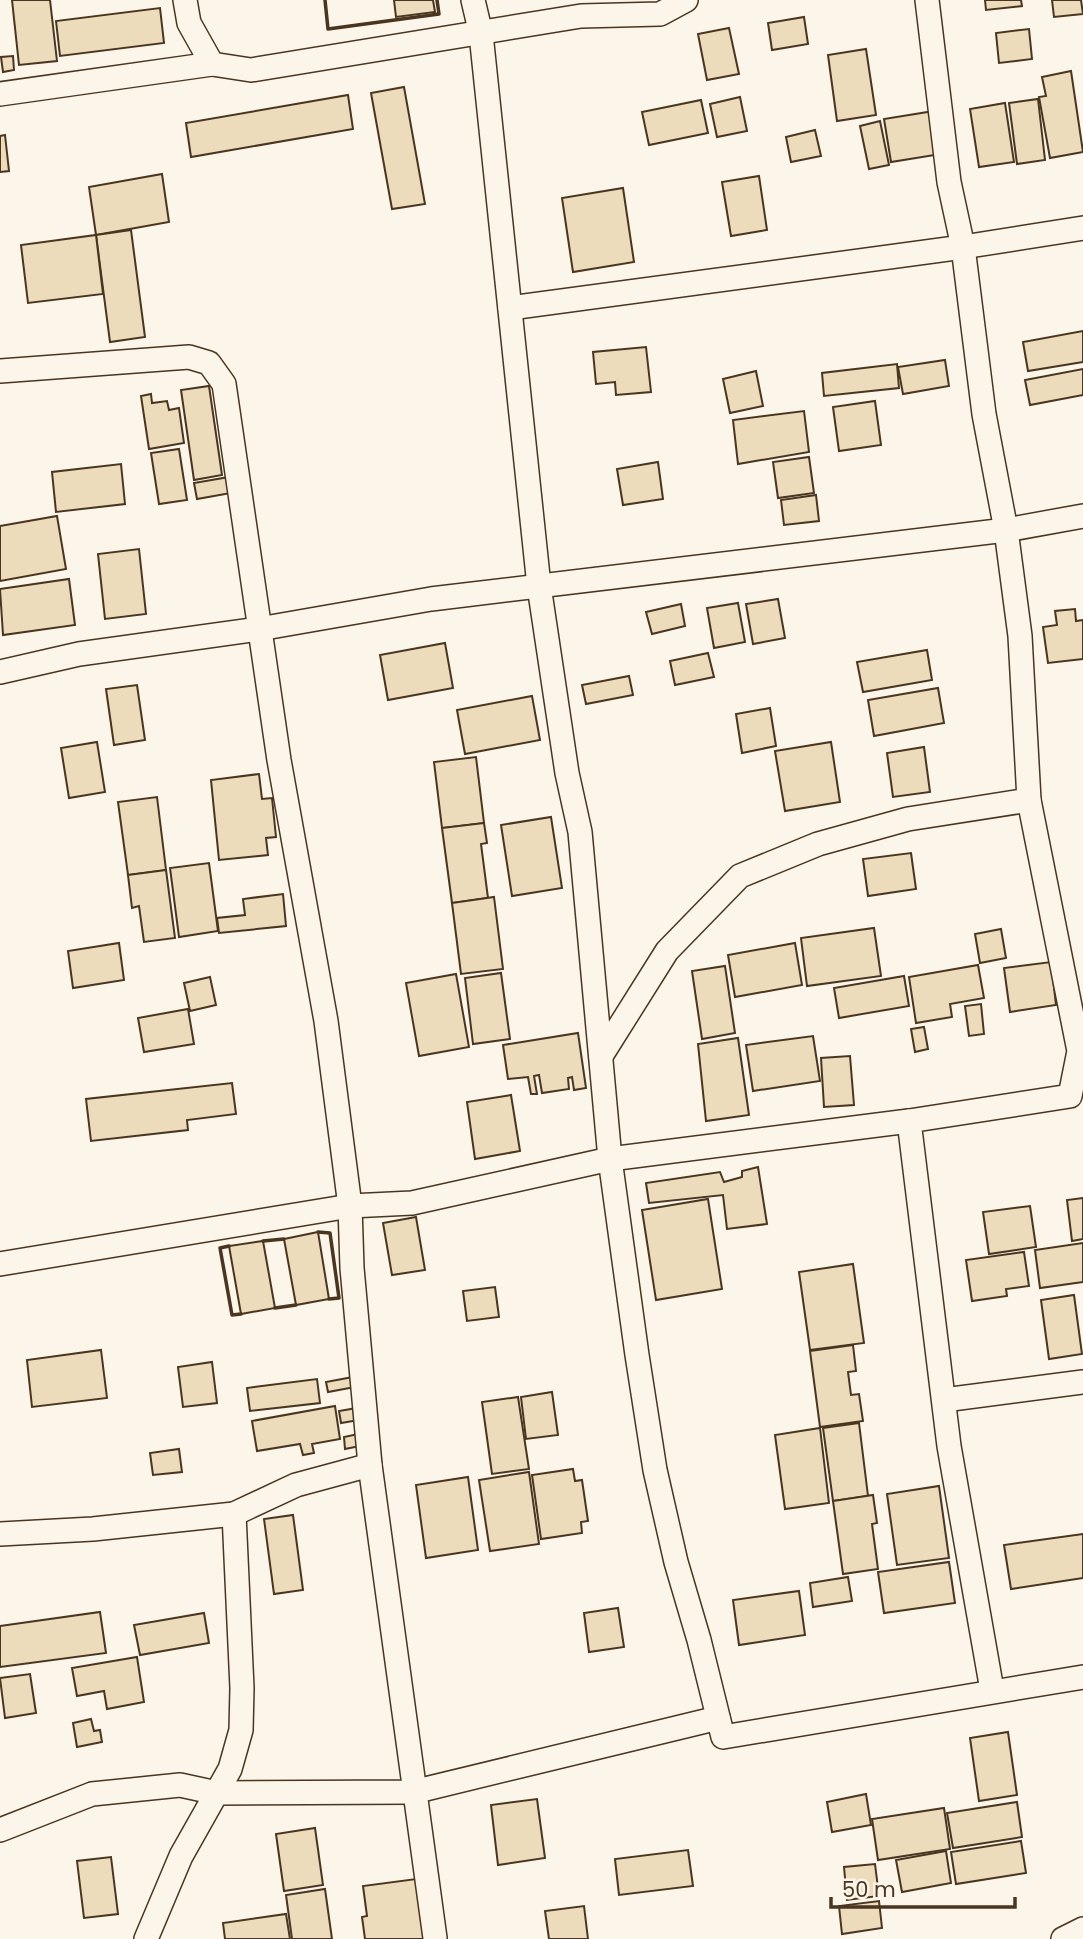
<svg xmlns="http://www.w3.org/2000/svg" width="1083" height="1939" viewBox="0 0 1083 1939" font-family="Poppins,sans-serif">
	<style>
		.building { fill: #ecdcbc; stroke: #4a3520; stroke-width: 2 }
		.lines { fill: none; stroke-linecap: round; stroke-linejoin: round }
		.street-casing { stroke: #4a3520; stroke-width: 26 }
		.street { stroke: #fbf6e9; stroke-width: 23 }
		.wall { stroke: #4a3520; stroke-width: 3.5 }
	</style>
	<rect width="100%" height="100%" fill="#fbf6e9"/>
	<g class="building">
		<polygon points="12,0 50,0 57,61 19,65"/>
		<polygon points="394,0 433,0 435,12 396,17"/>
		<polygon points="985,0 1021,0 1022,6 986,10"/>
		<polygon points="1052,0 1081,0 1083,14 1054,17"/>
		<polygon points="160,8 164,43 60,56 56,21"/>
		<polygon points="804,17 808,44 772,50 768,23"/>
		<polygon points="729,28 739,74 707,80 698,34"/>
		<polygon points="1029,29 1032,59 999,63 996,33"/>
		<polygon points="866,49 876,115 837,121 828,55"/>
		<polygon points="13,56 14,70 3,72 1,57"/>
		<polygon points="1071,71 1083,152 1050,158 1039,97 1046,96 1042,77"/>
		<polygon points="404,87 425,204 392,209 371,93"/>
		<polygon points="348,95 353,129 191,157 186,123"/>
		<polygon points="740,97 747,131 717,137 710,104"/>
		<polygon points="1038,99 1045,160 1017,164 1009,103"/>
		<polygon points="701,100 708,133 649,145 642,112"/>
		<polygon points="1005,103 1014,162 979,167 970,109"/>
		<polygon points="934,111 941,154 891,162 884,119"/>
		<polygon points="880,121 889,165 869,169 860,126"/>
		<polygon points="815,130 821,156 791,162 786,137"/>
		<polygon points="5,135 9,171 0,172 0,136"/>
		<polygon points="162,174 169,222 96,235 89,187"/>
		<polygon points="759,176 767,230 731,236 722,182"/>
		<polygon points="623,188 634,262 573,272 562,198"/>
		<polygon points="131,230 145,337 110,342 96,235"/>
		<polygon points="96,235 103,294 28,303 21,245"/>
		<polygon points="1083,331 1083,362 1028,371 1023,342"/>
		<polygon points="646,347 651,392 616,395 615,382 596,384 593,352"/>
		<polygon points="945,360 949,386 903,394 898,367"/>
		<polygon points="897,364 899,388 824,396 822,373"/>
		<polygon points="1083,369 1083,395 1030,405 1025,380"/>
		<polygon points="756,371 763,406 730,413 723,379"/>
		<polygon points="209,386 222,475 194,480 181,390"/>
		<polygon points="151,394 152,403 167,401 169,410 179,408 184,443 149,449 141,396"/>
		<polygon points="875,401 881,445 839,451 833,407"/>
		<polygon points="804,411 809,452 738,464 733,420"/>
		<polygon points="179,449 187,500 159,504 151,453"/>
		<polygon points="809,457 814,493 778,498 773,462"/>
		<polygon points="658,462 663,499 623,505 617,469"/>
		<polygon points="121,464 125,504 56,512 52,472"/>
		<polygon points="229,477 231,493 197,499 194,483"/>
		<polygon points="816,495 819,521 784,525 781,500"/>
		<polygon points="57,516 66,569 0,581 0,526"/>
		<polygon points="139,549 146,614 105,619 98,554"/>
		<polygon points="69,579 75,625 3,635 0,589"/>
		<polygon points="778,599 785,638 753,644 746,604"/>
		<polygon points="738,603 745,642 714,648 707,608"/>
		<polygon points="681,604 685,626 652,634 646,612"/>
		<polygon points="1075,609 1076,621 1083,620 1083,659 1048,663 1043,627 1057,625 1055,611"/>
		<polygon points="445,643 453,688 388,700 380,655"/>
		<polygon points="927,650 932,680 863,692 857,662"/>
		<polygon points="708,653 714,677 675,685 670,661"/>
		<polygon points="629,676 633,695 586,704 582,685"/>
		<polygon points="137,685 145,740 114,745 106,689"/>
		<polygon points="938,688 944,723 874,736 868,700"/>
		<polygon points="532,696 540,740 465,754 457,710"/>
		<polygon points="770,708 776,746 742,753 736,714"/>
		<polygon points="97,742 105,792 69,798 61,748"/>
		<polygon points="831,742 840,802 785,811 775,751"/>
		<polygon points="924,747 930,792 893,797 887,753"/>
		<polygon points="476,757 484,823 442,828 434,762"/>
		<polygon points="259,774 262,799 272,798 276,837 266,838 268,855 219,860 211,780"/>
		<polygon points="157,797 166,870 128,875 118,802"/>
		<polygon points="551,817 562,888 512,896 501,825"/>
		<polygon points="484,823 487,843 481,844 488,898 452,903 442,828"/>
		<polygon points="911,853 916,889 868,896 863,859"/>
		<polygon points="209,863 218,931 179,937 170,868"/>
		<polygon points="166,870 175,938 144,942 139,906 132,908 128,875"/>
		<polygon points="283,894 286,926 219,933 217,918 245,915 243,899"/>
		<polygon points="494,897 503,969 461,974 452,903"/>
		<polygon points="874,928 881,976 807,986 801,938"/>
		<polygon points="1001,929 1006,958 980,963 975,934"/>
		<polygon points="119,943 124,980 73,988 68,951"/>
		<polygon points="795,943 802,985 735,997 728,955"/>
		<polygon points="1051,962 1056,1005 1010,1012 1004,968"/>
		<polygon points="978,965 984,998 950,1004 952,1017 916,1023 909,977"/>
		<polygon points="725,966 735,1033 702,1039 692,971"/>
		<polygon points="501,973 510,1039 473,1044 465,978"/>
		<polygon points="456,974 469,1047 419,1056 406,983"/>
		<polygon points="904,976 909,1006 839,1018 834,988"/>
		<polygon points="210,977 216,1005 190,1011 184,983"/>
		<polygon points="981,1004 984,1034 969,1036 965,1006"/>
		<polygon points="188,1009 194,1044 144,1052 138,1018"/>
		<polygon points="924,1027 928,1049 915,1052 911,1029"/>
		<polygon points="578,1033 586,1088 574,1090 572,1077 568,1078 569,1089 542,1093 539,1075 534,1076 537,1094 531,1094 528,1077 508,1079 503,1045"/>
		<polygon points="813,1036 820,1081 753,1091 746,1045"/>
		<polygon points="738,1038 749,1115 706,1121 698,1044"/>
		<polygon points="850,1056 854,1105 824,1107 821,1058"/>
		<polygon points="232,1083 236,1114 187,1120 188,1130 91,1141 86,1099"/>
		<polygon points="511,1095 520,1151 475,1159 467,1102"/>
		<polygon points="758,1167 767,1224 727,1229 723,1195 649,1203 646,1183 720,1172 724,1182 742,1177 742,1171"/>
		<polygon points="1083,1198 1083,1239 1072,1241 1067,1200"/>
		<polygon points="708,1199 722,1289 656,1300 642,1210"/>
		<polygon points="1030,1206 1036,1247 989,1254 983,1212"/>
		<polygon points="416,1217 425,1270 392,1275 383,1223"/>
		<polygon points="318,1232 329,1299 296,1305 284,1239"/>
		<polygon points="263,1241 275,1308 241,1314 229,1246"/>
		<polygon points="1083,1243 1083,1282 1040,1288 1035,1250"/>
		<polygon points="1024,1252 1029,1286 1006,1289 1007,1296 972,1301 966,1260"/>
		<polygon points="853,1264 864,1343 810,1350 799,1272"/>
		<polygon points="495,1287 499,1317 467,1321 463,1291"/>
		<polygon points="1074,1295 1082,1354 1049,1359 1041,1300"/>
		<polygon points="853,1345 856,1371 848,1372 851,1395 859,1394 863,1421 820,1427 810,1351"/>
		<polygon points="101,1350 107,1398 32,1407 27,1360"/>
		<polygon points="212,1362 217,1403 183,1407 178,1367"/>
		<polygon points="353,1377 355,1387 328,1392 326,1382"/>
		<polygon points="317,1379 320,1403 250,1411 247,1388"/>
		<polygon points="552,1392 558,1435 526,1439 521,1397"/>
		<polygon points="518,1397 529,1469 492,1474 482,1402"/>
		<polygon points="335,1406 340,1439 312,1444 314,1453 303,1455 300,1444 257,1451 252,1421"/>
		<polygon points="357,1408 359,1420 341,1423 339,1411"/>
		<polygon points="859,1423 868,1496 833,1501 823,1428"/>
		<polygon points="820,1428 829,1503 785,1509 775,1435"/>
		<polygon points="363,1433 365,1445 345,1449 344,1437"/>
		<polygon points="179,1449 182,1472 153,1475 150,1453"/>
		<polygon points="573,1469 575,1481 582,1480 588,1521 581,1522 582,1533 541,1539 532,1475"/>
		<polygon points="529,1472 539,1544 490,1551 479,1480"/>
		<polygon points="468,1477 478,1550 426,1558 416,1485"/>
		<polygon points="939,1486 949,1558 897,1565 887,1494"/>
		<polygon points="873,1495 877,1523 872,1524 878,1569 843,1574 833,1501"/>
		<polygon points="293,1515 303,1590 274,1594 264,1519"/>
		<polygon points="1083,1534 1083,1578 1011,1589 1004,1545"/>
		<polygon points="949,1562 955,1603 884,1613 878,1572"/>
		<polygon points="848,1577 852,1601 813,1607 810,1583"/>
		<polygon points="799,1591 805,1635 739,1645 733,1600"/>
		<polygon points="618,1608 624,1647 589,1652 584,1613"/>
		<polygon points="100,1612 106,1653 0,1667 0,1626"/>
		<polygon points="204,1613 209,1643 140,1655 134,1625"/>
		<polygon points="137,1657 144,1702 107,1709 104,1691 77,1696 72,1668"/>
		<polygon points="30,1674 36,1713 5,1718 0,1678"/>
		<polygon points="91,1719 94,1731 100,1730 102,1742 77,1747 73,1723"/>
		<polygon points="1008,1732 1017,1795 979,1801 970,1738"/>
		<polygon points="866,1794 871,1825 832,1832 827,1802"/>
		<polygon points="537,1799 545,1858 498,1865 491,1805"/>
		<polygon points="1017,1802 1022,1837 953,1848 947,1813"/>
		<polygon points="944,1808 950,1849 878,1860 872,1819"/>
		<polygon points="315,1828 323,1885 284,1891 276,1834"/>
		<polygon points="1021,1841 1026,1873 956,1884 951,1852"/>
		<polygon points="688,1850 693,1886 619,1895 615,1859"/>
		<polygon points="946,1851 951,1883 902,1892 896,1860"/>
		<polygon points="111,1857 118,1914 84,1918 77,1861"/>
		<polygon points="875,1864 879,1896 847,1900 844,1867"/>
		<polygon points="416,1879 424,1939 365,1939 362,1917 367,1916 363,1886"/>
		<polygon points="325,1889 332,1939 292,1939 286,1895"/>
		<polygon points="879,1901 882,1928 842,1934 839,1906"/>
		<polygon points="584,1906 588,1939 549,1939 545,1911"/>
		<polygon points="286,1914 290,1939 225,1939 223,1923"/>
	</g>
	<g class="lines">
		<g class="street-casing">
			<g id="street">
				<polyline points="185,0 189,23 212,64 251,70 581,16 660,14 686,0"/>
				<polyline points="473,0 481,34 539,586 567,773 580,832 610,1159 637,1355 655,1470 676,1562 699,1640 723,1737 1083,1677"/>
				<polyline points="927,0 949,182 963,247 984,414 1006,530 1020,636 1029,800 1079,1051 1070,1096 909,1121 949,1446 992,1690"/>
				<polyline points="0,94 212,64"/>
				<polyline points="510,308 963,247 1083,228"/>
				<polyline points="0,371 189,357 209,363 224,384 279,760 326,1021 350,1206 352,1268 370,1465 435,1938"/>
				<polyline points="0,672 79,654 259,629 431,599 1006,530 1083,516"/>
				<polyline points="601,1056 667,951 740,876 818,844 908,819 1029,800"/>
				<polyline points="0,1264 350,1206 412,1203 610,1159 909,1121"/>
				<polyline points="944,1400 1083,1382"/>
				<polyline points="0,1534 93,1529 234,1514 296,1485 370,1465"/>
				<polyline points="0,1830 92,1794 180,1785 217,1793 413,1792 718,1718"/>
				<polyline points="146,1939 181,1856 230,1769 241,1730 242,1688 234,1514"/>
				<polyline points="1063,1939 1083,1929"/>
			</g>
		</g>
		<use href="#street" class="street"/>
		<g class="wall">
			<polyline points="325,0 328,29 439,14 437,0"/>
			<polyline points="318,1232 330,1233 339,1298 329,1299"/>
			<polyline points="263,1241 284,1239"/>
			<polyline points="229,1246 220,1248 232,1315 241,1314"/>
			<polyline points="275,1308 296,1305"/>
		</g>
	</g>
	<path d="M831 1897v10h184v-10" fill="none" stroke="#4a3520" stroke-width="3.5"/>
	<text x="842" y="1897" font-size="21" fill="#4a3520" stroke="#fbf6e9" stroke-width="5" paint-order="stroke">50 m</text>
</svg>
